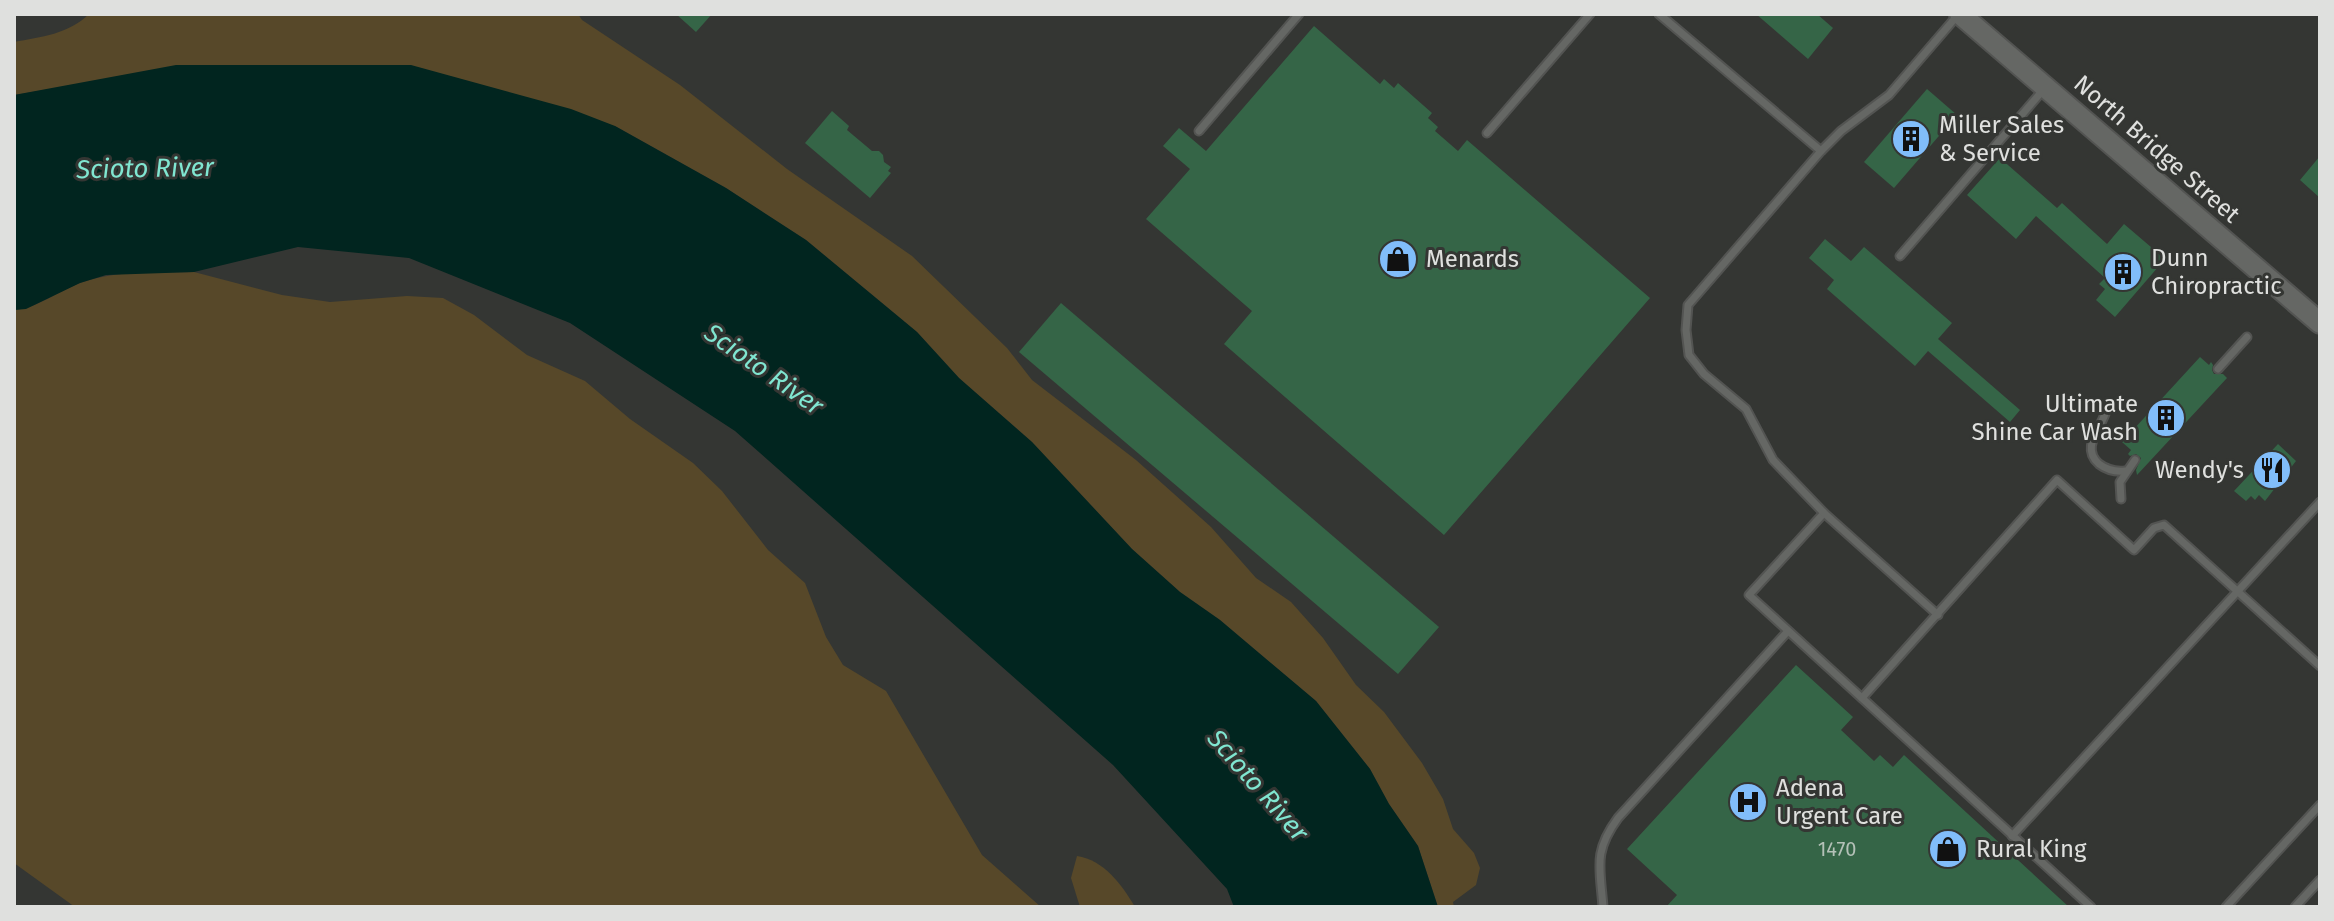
<svg xmlns="http://www.w3.org/2000/svg" width="2334" height="921" viewBox="0 0 2334 921" font-family="'Fira Sans',sans-serif">
	<style>
		.green { fill: #574829 }
		.water { fill: #01251f }
		.building { fill: #356547 }
		.lines { fill: none; stroke-linecap: round; stroke-linejoin: round }
		.lane-casing { stroke: #535452; stroke-width: 11 }
		.secondary-casing { stroke: #535452; stroke-width: 24 }
		.lane { stroke: #656764; stroke-width: 7 }
		.secondary { stroke: #656764; stroke-width: 20 }
		.labels { text-anchor: middle; stroke-width: 6; stroke-linejoin: round; paint-order: stroke }
		.number-label { font-size: 20px; fill: #b4c1b8 }
		.poi-label { font-size: 24px; fill: #dfe0de; stroke: #343633; text-anchor: start }
		.street-label { font-size: 24px; fill: #dfe0de; stroke: #343633 }
		.water-label { font-size: 26px; font-style: italic; fill: #80e6d1; stroke: #343633 }
	</style>
	<rect width="100%" height="100%" fill="#343633"/>
	<g class="green">
		<path d="M89 14H578L582 20 680 85 787 169 912 256 1007 348 1032 380 1136 460 1211 527 1256 578 1291 602 1323 638 1356 685 1384 712 1422 763 1443 799 1453 829 1474 853 1480 868 1476 885 1453 902 1454 907H1438L1418 846 1389 804 1370 769 1316 701 1220 620 1180 592 1132 549 1032 442 959 378 917 332 806 240 726 188 615 126 64 87 14 95V42C41 37 69 34 89 14Z"/>
		<path d="M194 272 282 295 330 302 407 296 443 298 474 315 527 355 585 381 630 419 693 463 722 491 768 550 805 583 826 637 843 665 886 691 982 855 1041 907H75L14 863V310C39 308 59 290 83 282 118 270 157 273 194 272Z"/>
		<path d="M1077 856C1104 860 1122 885 1135 907H1080L1071 878Z"/>
	</g>
	<polygon class="water" points="176,65 411,65 571,109 615,126 726,188 806,240 917,332 959,378 1032,442 1132,549 1180,592 1220,620 1316,701 1370,769 1389,804 1418,846 1438,907 1234,907 1227,889 1113,765 735,431 570,323 409,258 298,247 194,272 106,275 80,283 26,309 14,310 14,95"/>
	<g class="building">
		<polygon points="676,14 712,14 696,32"/>
		<polygon points="1756,14 1817,14 1833,28 1808,59"/>
		<polygon points="1314,26 1380,84 1384,79 1394,88 1398,83 1432,113 1428,118 1438,127 1435,131 1458,151 1467,140 1650,298 1444,535 1224,344 1252,311 1146,219 1190,169 1163,146 1179,128 1206,151"/>
		<polygon points="1927,89 1957,115 1894,188 1864,162"/>
		<polygon points="832,111 849,126 847,130 872,151 879,151 883,155 884,162 891,167 888,171 891,173 870,198 805,143"/>
		<polygon points="2320,156 2320,198 2300,180"/>
		<polygon points="2000,158 2057,208 2062,203 2107,244 2124,224 2165,259 2115,317 2096,300 2105,289 2099,284 2105,278 2036,216 2016,239 1967,195"/>
		<polygon points="1825,239 1851,261 1864,247 1952,323 1938,339 2020,410 2010,422 1928,351 1915,366 1827,289 1834,280 1809,258"/>
		<polygon points="1061,303 1439,627 1398,674 1019,352"/>
		<polygon points="2200,357 2209,365 2211,362 2213,365 2212,370 2214,374 2223,374 2227,378 2137,475 2136,470 2141,458 2136,454 2130,456 2128,454 2131,450 2122,442"/>
		<polygon points="2278,444 2296,461 2265,501 2259,495 2255,500 2251,496 2246,501 2234,491"/>
		<polygon points="1796,665 1853,717 1841,730 1874,761 1880,755 1893,767 1904,755 2069,907 1666,907 1677,895 1627,849"/>
	</g>
	<g class="lines">
		<g class="lane-casing">
			<g id="lane">
				<polyline points="1659,14 1821,151"/>
				<polyline points="1199,131 1299,14"/>
				<polyline points="1487,133 1590,14"/>
				<polyline points="1900,256 2044,89"/>
				<polyline points="2218,369 2247,337"/>
				<path d="M2105 414C2099 431 2081 448 2099 464 2107 470 2115 472 2125 471"/>
				<polyline points="2121,499 2120,482 2135,460"/>
				<polyline points="1824,513 1749,595 2091,907"/>
				<polyline points="1938,615 1824,513 1773,460 1746,409 1704,374 1689,355 1686,330 1688,305 1821,151 1841,131 1889,95 1957,16"/>
				<polyline points="1862,698 2057,480 2134,550 2154,528 2164,525 2320,666"/>
				<polyline points="2012,836 2320,502"/>
				<path d="M1603 907C1600 867 1593 852 1618 818L1788 631"/>
				<polyline points="2226,907 2320,805"/>
				<polyline points="2295,907 2320,880"/>
			</g>
		</g>
		<g class="secondary-casing">
			<polyline id="secondary" points="1960,14 2320,323"/>
		</g>
		<use href="#lane" class="lane"/>
		<use href="#secondary" class="secondary"/>
	</g>
	<defs>
		<g id="building-disc" transform="scale(2)"><circle r="9.5" fill="#81bdfa" stroke="#343633"/><path d="M-4-6H4V6H1V3H-1V6H-4ZM-2.5-4.3h1.7v1.8h-1.7ZM.8-4.3h1.7v1.8H.8ZM-2.5-1h1.7V.8h-1.7ZM.8-1h1.7V.8H.8Z" fill="#111"/></g>
		<g id="shop-disc" transform="scale(2)"><circle r="9.5" fill="#81bdfa" stroke="#343633"/><path d="M-5-2.5h2.3a2.7 3.5 0 0 1 5.4 0H5L5.5 6h-11ZM-1.5-2.5h3a1.5 2.3 0 0 0-3 0Z" fill="#111"/></g>
		<g id="restaurant-disc" transform="scale(2)"><circle r="9.5" fill="#81bdfa" stroke="#343633"/><path d="M-5-6h1v4h1v-4h1v4h1v-4h1v5L-1.5 .5V6h-2V.5L-5-1ZM5-6V6H3V1.5H1.5Q1.5-4 5-6Z" fill="#111"/></g>
		<g id="hospital-disc" transform="scale(2)"><circle r="9.5" fill="#81bdfa" stroke="#343633"/><path d="M-5-5h3v3.5h4V-5h3V5h-3V1.5h-4V5h-3Z" fill="#111"/></g>
	</defs>
	<g fill-rule="evenodd">
		<use href="#building-disc" x="1911" y="139"/>
		<use href="#shop-disc" x="1398" y="259"/>
		<use href="#building-disc" x="2123" y="272"/>
		<use href="#building-disc" x="2166" y="418"/>
		<use href="#restaurant-disc" x="2272" y="470"/>
		<use href="#hospital-disc" x="1748" y="802"/>
		<use href="#shop-disc" x="1948" y="849"/>
	</g>
	<g class="labels">
		<g class="number-label">
			<text x="1837" y="856">1470</text>
		</g>
		<g class="poi-label">
			<text x="1939" y="133">Miller Sales<tspan x="1939" dy="28">&amp; Service</tspan></text>
			<text x="2151" y="266">Dunn<tspan x="2151" dy="28">Chiropractic</tspan></text>
			<text x="1426" y="267">Menards</text>
			<text x="2138" y="412" text-anchor="end">Ultimate<tspan x="2138" dy="28">Shine Car Wash</tspan></text>
			<text x="2244" y="478" text-anchor="end">Wendy's</text>
			<text x="1776" y="796">Adena<tspan x="1776" dy="28">Urgent Care</tspan></text>
			<text x="1976" y="857">Rural King</text>
		</g>
		<g class="street-label">
			<text transform="translate(2157 149) rotate(41)" y="8">North Bridge Street</text>
		</g>
		<g class="water-label">
			<text transform="translate(145 168) rotate(-1)" y="9">Scioto River</text>
			<text transform="translate(764 369) rotate(35)" y="9">Scioto River</text>
			<text transform="translate(1258 785) rotate(49)" y="9">Scioto River</text>
		</g>
	</g>
	<rect width="2334" height="921" fill="none" stroke="#dfe0de" stroke-width="32"/>
</svg>
